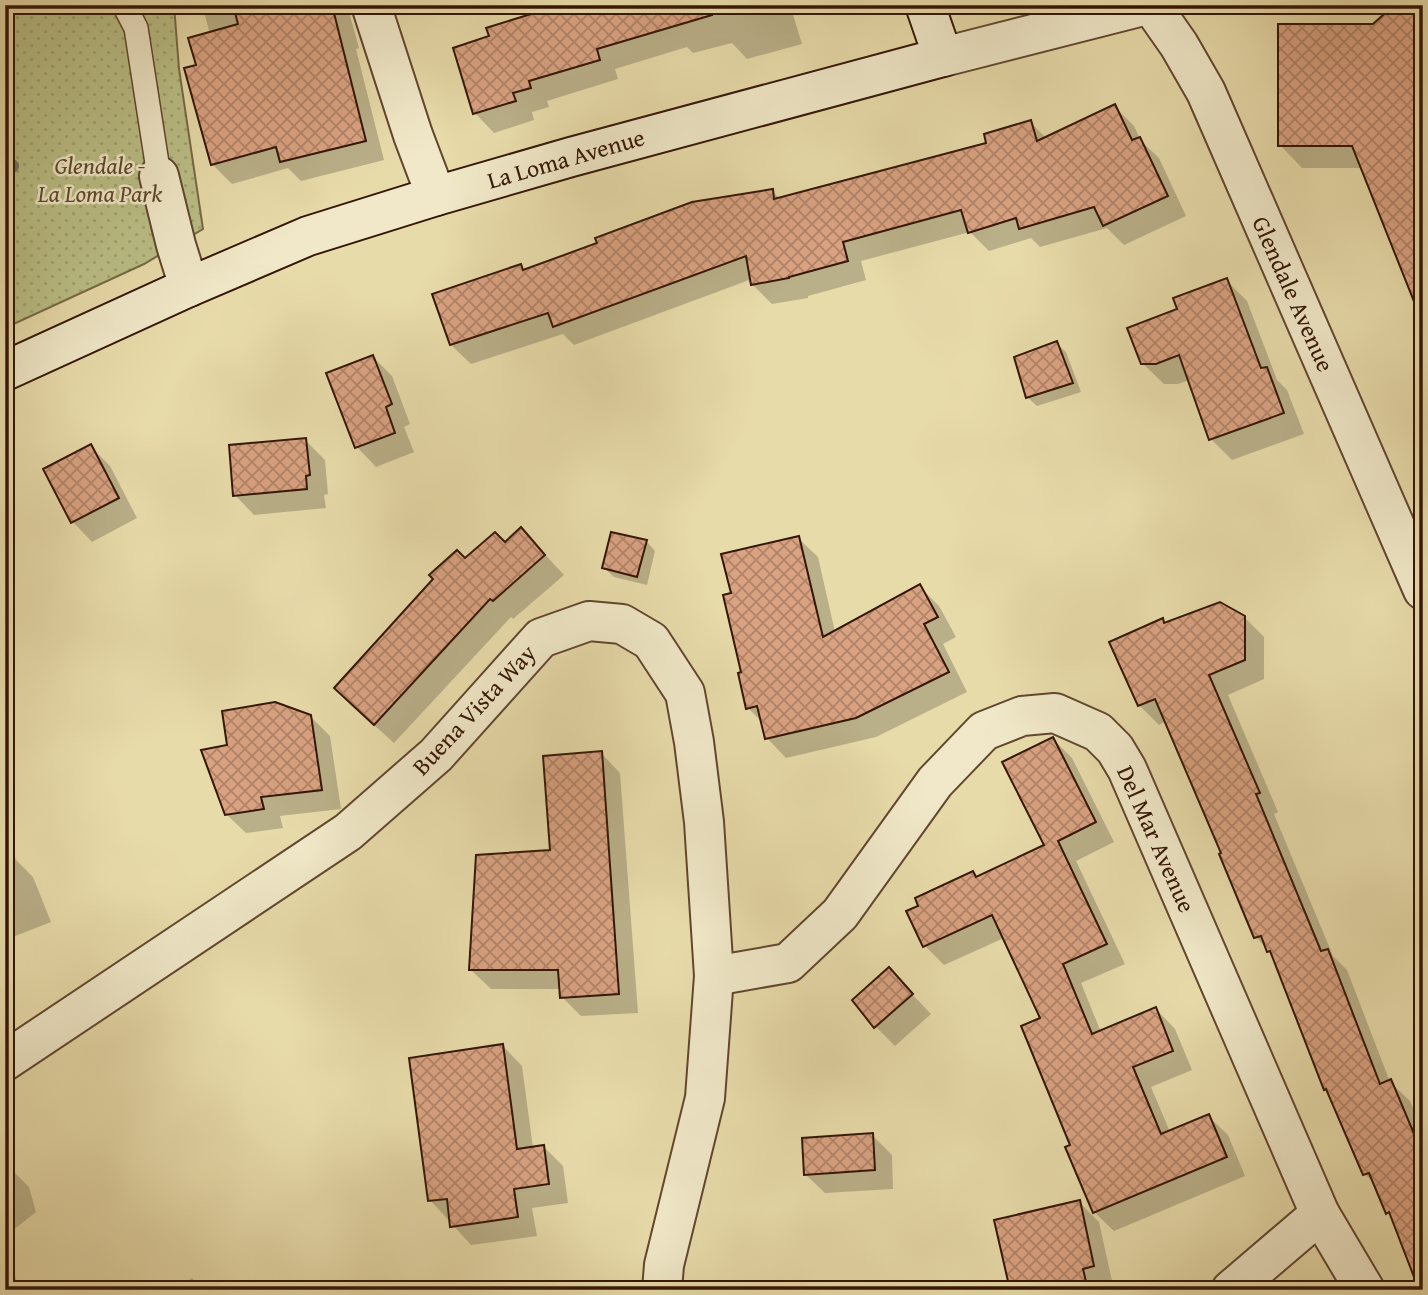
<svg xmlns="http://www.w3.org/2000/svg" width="1428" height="1295" viewBox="0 0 1428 1295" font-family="'Gentium Book Plus',serif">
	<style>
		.park { fill: url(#park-dots); stroke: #776a46; stroke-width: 2 }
		.shadow { fill: #0003 }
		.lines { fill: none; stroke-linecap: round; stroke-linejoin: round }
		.stream { stroke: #707a65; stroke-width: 14 }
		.building { fill: url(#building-cross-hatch); stroke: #341606; stroke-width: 2 }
		.lane-casing { stroke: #61472f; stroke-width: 26 }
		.street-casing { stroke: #61472f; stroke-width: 42 }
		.secondary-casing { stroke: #341606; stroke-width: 42 }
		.lane { stroke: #f0e8c8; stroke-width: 23 }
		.street { stroke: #f0e8c8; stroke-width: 38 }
		.secondary { stroke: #f0e8c8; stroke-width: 38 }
		.labels { text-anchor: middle; stroke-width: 5; stroke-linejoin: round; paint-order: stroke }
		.street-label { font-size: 24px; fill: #341606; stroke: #f0e8c8 }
		.park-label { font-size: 24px; font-style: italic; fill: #5c492c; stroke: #f0e8c8 }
	</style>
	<defs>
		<pattern id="park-dots" width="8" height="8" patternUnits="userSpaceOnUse" patternTransform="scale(1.75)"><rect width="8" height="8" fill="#babf86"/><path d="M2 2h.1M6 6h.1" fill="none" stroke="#a0a372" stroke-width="1.8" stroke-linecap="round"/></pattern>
		<pattern id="building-cross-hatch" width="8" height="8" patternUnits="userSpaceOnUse" patternTransform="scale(1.75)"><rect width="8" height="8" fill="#d9a281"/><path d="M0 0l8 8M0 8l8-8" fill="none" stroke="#b18368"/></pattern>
	</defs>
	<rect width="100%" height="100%" fill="#e8dbaa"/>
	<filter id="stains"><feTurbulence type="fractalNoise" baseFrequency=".00286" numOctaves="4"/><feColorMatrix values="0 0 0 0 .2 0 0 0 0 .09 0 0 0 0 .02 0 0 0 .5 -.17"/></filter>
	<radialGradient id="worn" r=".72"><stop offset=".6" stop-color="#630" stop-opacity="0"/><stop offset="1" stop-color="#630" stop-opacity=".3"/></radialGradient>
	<polygon class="park" points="5,5 174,5 179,69 203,229 144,264 5,328"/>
	<g class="shadow">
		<polygon points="202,5 347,5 359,48 356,49 384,160 301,181 288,168 232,184 213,165 186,69 198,66 210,34"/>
		<polygon points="566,5 790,5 802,44 747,59 732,43 693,53 687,47 615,69 618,79 547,101 549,107 532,112 534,120 494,133 475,113 492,37"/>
		<polygon points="1114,106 1134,126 1141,141 1159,158 1186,216 1124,245 1107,228 1040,247 1031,238 989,251 970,232 861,261 866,280 808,296 808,298 772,304 753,285 752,279 574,345 563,334 471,364 451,345 520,266 525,271 772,191 780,199 989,144 1030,122 1046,138"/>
		<polygon points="1423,136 1362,168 1302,168 1280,145"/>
		<polygon points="1226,280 1247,301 1277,380 1287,390 1304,434 1232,460 1211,439 1190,380 1178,384 1164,384 1142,363 1179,310"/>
		<polygon points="1056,343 1066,352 1081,392 1037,406 1027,397"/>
		<polygon points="373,357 392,376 410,424 404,427 414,452 376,467 357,447"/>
		<polygon points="1423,357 1423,384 1414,361"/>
		<polygon points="305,440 325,460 328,494 324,495 326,508 254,515 235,495"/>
		<polygon points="91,447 110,466 137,518 92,542 73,522"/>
		<polygon points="521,529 564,575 513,619 511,617 394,743 355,708 505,544"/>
		<polygon points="798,538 818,557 835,632 919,586 939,606 956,637 943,644 967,692 876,737 786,758 767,738 763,723 748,708 733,595"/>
		<polygon points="646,541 655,551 647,585 614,577 604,568"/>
		<polygon points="1244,617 1264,637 1264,679 1228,695 1278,812 1274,814 1333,956 1347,970 1390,1082 1410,1101 1423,1131 1423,1290 1393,1218 1387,1213 1376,1186 1365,1174 1330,1094 1325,1089 1274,957 1256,937 1223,853 1166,721 1159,725 1139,705 1162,621 1166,624"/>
		<polygon points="310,716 330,736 341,809 280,816 283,828 246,833 226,814 229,747"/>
		<polygon points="1053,739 1072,758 1114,842 1076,861 1125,964 1081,983 1101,1032 1156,1009 1175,1029 1192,1070 1151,1087 1170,1132 1208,1116 1228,1135 1245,1176 1114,1231 1094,1212 1072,1146 1042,1019 1004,938 944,965 925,946 972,873 978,878 1046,846"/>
		<polygon points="601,753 620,773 638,1013 581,1016 562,997 561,989 491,989 471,970 552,851"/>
		<polygon points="5,832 16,860 33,877 51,922 5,940"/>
		<polygon points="889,970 931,1014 895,1046 876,1027 855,1000"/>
		<polygon points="503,1046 522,1066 533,1148 544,1147 563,1166 568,1203 532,1208 537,1236 471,1245 430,1200"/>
		<polygon points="872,1135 892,1155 893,1189 825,1193 805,1174"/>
		<polygon points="5,1163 29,1187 36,1212 7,1235 18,1290 5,1290"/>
		<polygon points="1079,1202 1099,1222 1114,1290 1012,1290"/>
		<polygon points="192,1278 204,1290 176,1290"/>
	</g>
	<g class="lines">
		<polyline class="stream" points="5,167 12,166"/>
	</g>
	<g class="building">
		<polygon points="233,5 332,5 366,141 280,162 276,147 211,165 184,68 196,65 188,38 238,24"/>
		<polygon points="560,5 710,5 712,15 597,49 600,60 529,81 531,88 513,93 516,101 473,114 453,48 489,36 486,28"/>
		<polygon points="1394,5 1423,5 1423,319 1421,319 1352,146 1278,146 1278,24 1373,24"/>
		<polygon points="1115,104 1132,140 1140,137 1168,196 1103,226 1094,207 1019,229 1016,218 968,233 961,210 843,242 848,261 789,277 789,278 751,285 746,256 553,327 548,313 450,345 432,294 521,264 523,270 597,243 595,238 692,202 773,189 774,199 986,143 984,134 1031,120 1037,141"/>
		<polygon points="1227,278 1261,368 1267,367 1284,413 1209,440 1179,355 1156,364 1141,364 1127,328 1177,309 1173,298"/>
		<polygon points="1057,341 1073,383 1026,398 1014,357"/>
		<polygon points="373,355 392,404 386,407 395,433 355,448 326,373"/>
		<polygon points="306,438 310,475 306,476 307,489 233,496 229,445"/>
		<polygon points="91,444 119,498 71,523 43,469"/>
		<polygon points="521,527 545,555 493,601 490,599 374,725 334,688 433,579 429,575 457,550 465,558 495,532 505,542"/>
		<polygon points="611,532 647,540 637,577 602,568"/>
		<polygon points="799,536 823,637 920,584 938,617 924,624 949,672 856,718 765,739 757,706 746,709 738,673 741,672 723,595 731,593 721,554"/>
		<polygon points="1220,602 1245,616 1245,660 1209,675 1260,793 1256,794 1321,951 1328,949 1380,1084 1391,1079 1423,1155 1423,1290 1419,1290 1389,1212 1386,1214 1369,1173 1363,1175 1326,1089 1324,1090 1270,951 1267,952 1261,936 1254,938 1219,854 1221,853 1155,699 1138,706 1109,642 1163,618 1164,623"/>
		<polygon points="275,702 311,715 322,790 261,797 264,809 225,815 201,750 227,745 222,711"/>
		<polygon points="1053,737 1096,822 1058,841 1107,944 1063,964 1092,1034 1156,1007 1173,1051 1133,1067 1161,1134 1209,1114 1227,1157 1093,1213 1065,1147 1070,1145 1021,1026 1040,1018 992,915 923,947 906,911 918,906 915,898 973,871 976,877 1044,845 1002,762"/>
		<polygon points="602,751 619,994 560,998 558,970 469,970 476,855 550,850 543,756"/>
		<polygon points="889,967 913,994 874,1028 852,1000"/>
		<polygon points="503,1044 517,1149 544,1145 549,1184 514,1189 518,1217 450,1227 447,1199 428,1201 409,1058"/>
		<polygon points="873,1133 875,1170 804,1175 802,1138"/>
		<polygon points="1080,1200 1094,1266 1083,1269 1088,1290 1010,1290 994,1220"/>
	</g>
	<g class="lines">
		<g class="lane-casing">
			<polyline id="lane" points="124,5 136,28 159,176"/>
		</g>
		<g class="street-casing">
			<g id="street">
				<polyline points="371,5 413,135 436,196"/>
				<polyline points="1151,5 1179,45 1206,92 1423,590"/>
				<polyline points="943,57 1147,5"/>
				<polyline points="159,176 176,245 189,287"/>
				<polyline points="714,976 788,963 840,914 935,782 984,731 1022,716 1055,713 1098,732 1115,749 1127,769 1320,1214 1365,1290"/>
				<polyline points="5,1061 348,832 436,755 541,638 589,621 622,624 651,641 685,693 694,742 704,822 714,976 705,1098 664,1265 662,1290"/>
				<polyline points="1231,1290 1320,1214"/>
			</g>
		</g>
		<g class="secondary-casing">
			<polyline id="secondary" points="5,371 189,287 308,236 436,196 571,157 943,57 925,5"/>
		</g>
		<use href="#lane" class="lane"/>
		<use href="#street" class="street"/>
		<use href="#secondary" class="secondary"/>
	</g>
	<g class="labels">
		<g class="street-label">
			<text transform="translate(566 159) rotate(-16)" y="8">La Loma Avenue</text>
			<text transform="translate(1293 294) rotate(66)" y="8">Glendale Avenue</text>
			<text transform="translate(474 710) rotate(-47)" y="8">Buena Vista Way</text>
			<text transform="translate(1156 839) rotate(66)" y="8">Del Mar Avenue</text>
		</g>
		<g class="park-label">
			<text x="100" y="174">Glendale -<tspan x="100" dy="28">La Loma Park</tspan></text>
		</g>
	</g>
	<rect width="1428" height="1295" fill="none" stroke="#e8dbaa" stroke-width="28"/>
	<rect x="7" y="7" width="1414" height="1281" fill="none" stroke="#341606" stroke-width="3.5"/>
	<rect x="14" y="14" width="1400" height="1267" fill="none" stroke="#341606" stroke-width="2"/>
	<rect width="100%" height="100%" filter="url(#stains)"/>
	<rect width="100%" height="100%" fill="url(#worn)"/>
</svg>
